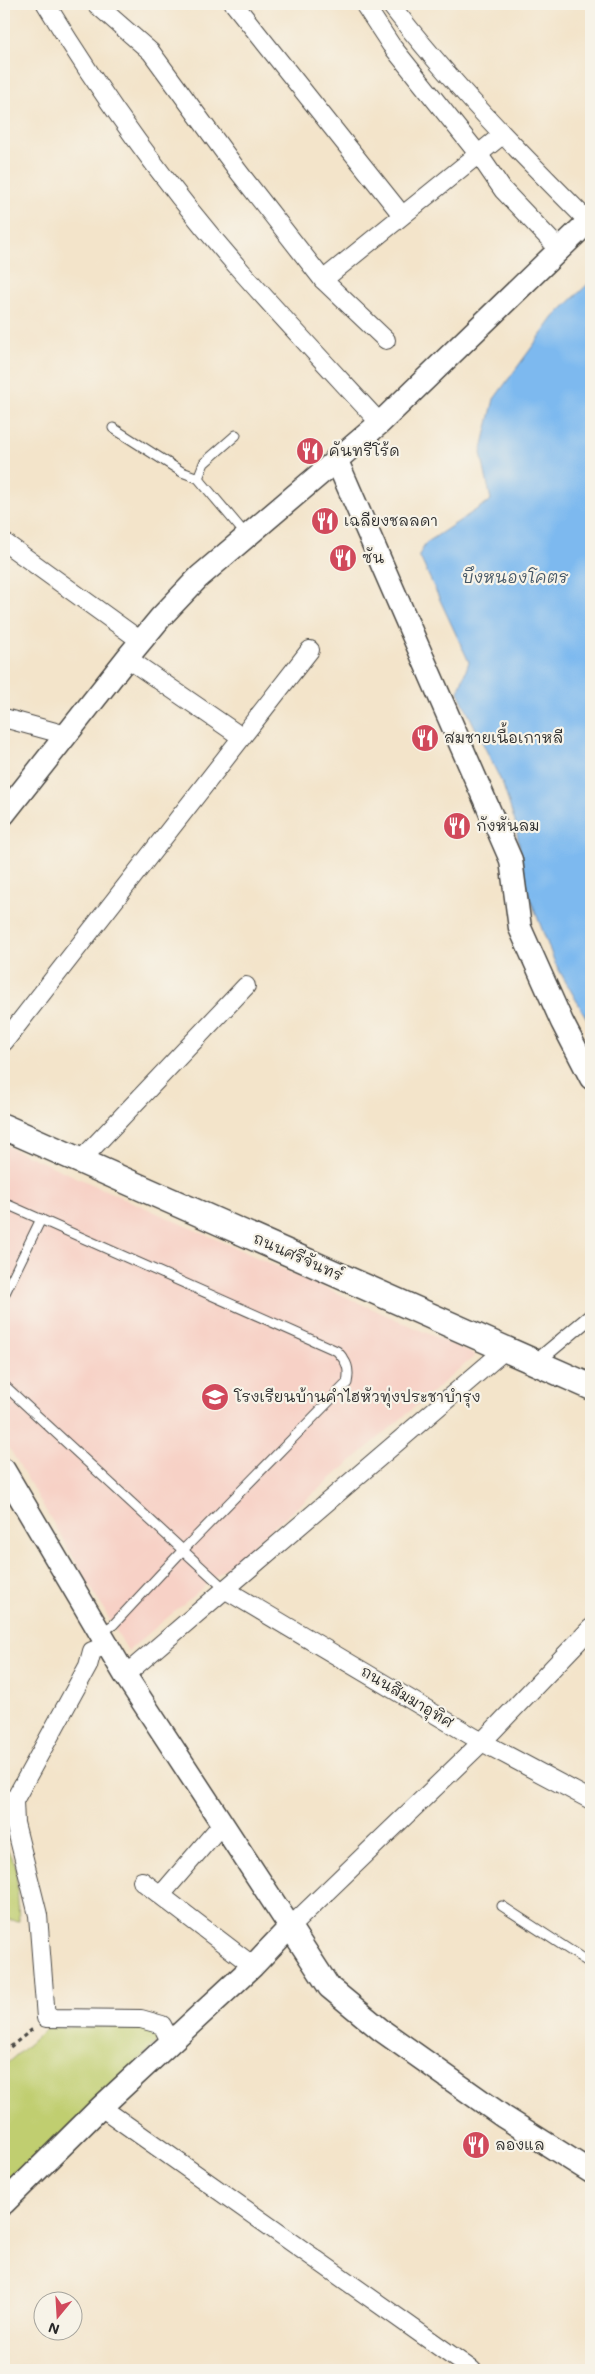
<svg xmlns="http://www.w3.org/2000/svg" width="595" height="2374" viewBox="0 0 595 2374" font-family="Mali,'Playpen Sans Thai',sans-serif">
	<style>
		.built { fill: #f7d1c6 }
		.green { fill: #c0ce6f; stroke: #767c4d }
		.water { fill: #7db9ef; stroke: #54728d }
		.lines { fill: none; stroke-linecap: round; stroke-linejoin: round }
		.service-casing { stroke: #494743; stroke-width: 11 }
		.pedestrian-casing { stroke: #494743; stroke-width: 16 }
		.minor-casing { stroke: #494743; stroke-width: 20 }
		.tertiary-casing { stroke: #494743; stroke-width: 25 }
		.secondary-casing { stroke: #494743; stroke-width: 28 }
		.path { stroke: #494743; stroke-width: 3; stroke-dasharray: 4 4; stroke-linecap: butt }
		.service { stroke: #fff; stroke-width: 9 }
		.pedestrian { stroke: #fff; stroke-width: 14 }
		.minor { stroke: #fff; stroke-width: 18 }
		.tertiary { stroke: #fff; stroke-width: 22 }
		.secondary { stroke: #fff; stroke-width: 25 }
		.labels { text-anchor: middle; stroke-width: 4.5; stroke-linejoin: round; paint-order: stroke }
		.poi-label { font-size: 15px; fill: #2b2b2b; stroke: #f7f3e8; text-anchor: start }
		.street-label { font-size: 15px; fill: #2b2b2b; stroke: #f7f3e8 }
		.water-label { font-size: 16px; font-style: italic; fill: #445666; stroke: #f7f3e8 }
	</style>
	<rect width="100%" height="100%" fill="#f7f3e8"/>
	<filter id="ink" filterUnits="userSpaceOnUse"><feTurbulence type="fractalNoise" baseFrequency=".02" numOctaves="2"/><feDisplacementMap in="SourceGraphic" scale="10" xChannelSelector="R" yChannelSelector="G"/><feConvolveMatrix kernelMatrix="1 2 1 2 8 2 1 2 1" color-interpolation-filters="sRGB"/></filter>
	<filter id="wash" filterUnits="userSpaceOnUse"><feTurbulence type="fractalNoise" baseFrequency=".0096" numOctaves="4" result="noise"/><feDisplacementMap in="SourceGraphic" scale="20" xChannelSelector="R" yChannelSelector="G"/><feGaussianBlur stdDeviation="1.12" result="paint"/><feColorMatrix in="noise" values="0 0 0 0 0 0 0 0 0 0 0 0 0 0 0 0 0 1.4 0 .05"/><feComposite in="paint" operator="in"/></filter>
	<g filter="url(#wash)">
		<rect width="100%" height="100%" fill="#f3e4ca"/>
		<polygon class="built" points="4,1145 476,1355 128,1651 4,1439"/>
		<g class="green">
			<polygon points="4,1844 16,1866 19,1921 4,1919"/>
			<polygon points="141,2025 159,2029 162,2037 4,2194 4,2066 48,2027"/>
		</g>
		<polygon class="water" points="591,281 591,1026 555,963 527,890 515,822 503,785 458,692 469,662 419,555 426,543 491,500 481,453 494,399 554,317"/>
	</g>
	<g filter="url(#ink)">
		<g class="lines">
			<g class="service-casing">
				<g id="service">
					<polyline points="113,428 182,472 198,478 247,536"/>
					<polyline points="198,478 204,463 236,435"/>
					<path d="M4 1203 337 1351C347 1362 350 1368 347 1383L182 1551 113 1625 100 1633"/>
					<polyline points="4,1295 41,1219"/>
					<polyline points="4,1385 226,1590"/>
					<polyline points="502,1906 591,1964"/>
				</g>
			</g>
			<g class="pedestrian-casing">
				<polyline id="pedestrian" points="536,1362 591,1316"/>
			</g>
			<g class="minor-casing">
				<g id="minor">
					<path d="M46 4C103 98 169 189 242 272 287 323 334 373 380 423"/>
					<polyline points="96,4 151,52 238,171 323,280 386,340"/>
					<polyline points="234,4 402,215"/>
					<polyline points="364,4 391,45 479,155 503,190 560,250"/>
					<path d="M390 4C450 82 519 152 589 222"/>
					<polyline points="323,280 502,135"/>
					<polyline points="4,542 141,641"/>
					<polyline points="127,658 240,736"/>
					<polyline points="4,718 66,735"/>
					<polyline points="4,1042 310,650"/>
					<polyline points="81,1160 246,986"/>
					<polyline points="226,1590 482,1742 591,1800"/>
					<polyline points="107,1645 92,1651 88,1666 14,1801 15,1823 38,1915 46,2018 141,2019 162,2025 170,2041"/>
					<polyline points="125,1675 506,1349"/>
					<polyline points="142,1881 253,1966"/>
					<polyline points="161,1895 222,1824"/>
					<polyline points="290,1927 482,1742 591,1628"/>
					<polyline points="101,2107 472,2370"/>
				</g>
			</g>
			<g class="tertiary-casing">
				<g id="tertiary">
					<polyline points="336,459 511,860 520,928 562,1022 591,1078"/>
					<polyline points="4,814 127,658 161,617 199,577 380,423 591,219"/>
					<polyline points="4,1470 125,1675 290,1927 253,1966 101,2107 4,2203"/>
					<polyline points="290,1927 329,1987 381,2030 504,2117 591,2172"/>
				</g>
			</g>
			<g class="secondary-casing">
				<polyline id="secondary" points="4,1127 591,1387"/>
			</g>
			<polyline class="path" points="4,2052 34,2028"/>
			<use href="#service" class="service"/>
			<use href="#pedestrian" class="pedestrian"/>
			<use href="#minor" class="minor"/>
			<use href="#tertiary" class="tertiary"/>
			<use href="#secondary" class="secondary"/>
		</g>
	</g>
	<defs>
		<g id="restaurant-disc" transform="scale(1.4375)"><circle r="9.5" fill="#d1495b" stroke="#f7f3e8"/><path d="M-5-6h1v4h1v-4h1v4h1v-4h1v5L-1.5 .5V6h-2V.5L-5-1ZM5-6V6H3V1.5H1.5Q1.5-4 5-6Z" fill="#fff"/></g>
		<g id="school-disc" transform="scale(1.4375)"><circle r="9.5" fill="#d1495b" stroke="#f7f3e8"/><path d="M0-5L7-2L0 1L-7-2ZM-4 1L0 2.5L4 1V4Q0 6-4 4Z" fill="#fff"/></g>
	</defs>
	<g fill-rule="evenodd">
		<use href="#restaurant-disc" x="310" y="451"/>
		<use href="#restaurant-disc" x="325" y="521"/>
		<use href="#restaurant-disc" x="343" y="558"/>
		<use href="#restaurant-disc" x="425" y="738"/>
		<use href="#restaurant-disc" x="457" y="826"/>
		<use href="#school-disc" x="215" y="1397"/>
		<use href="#restaurant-disc" x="476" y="2145"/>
	</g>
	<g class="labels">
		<g class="poi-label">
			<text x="329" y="456">คันทรีโร้ด</text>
			<text x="344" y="526">เฉลียงชลลดา</text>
			<text x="362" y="563">ซัน</text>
			<text x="444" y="743">สมชายเนื้อเกาหลี</text>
			<text x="476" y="831">กังหันลม</text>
			<text x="234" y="1402">โรงเรียนบ้านคำไฮหัวทุ่งประชาบำรุง</text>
			<text x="495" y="2150">ลองแล</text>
		</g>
		<g class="street-label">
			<text transform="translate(298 1257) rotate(24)" y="5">ถนนศรีจันทร์</text>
			<text transform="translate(407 1697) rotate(31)" y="5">ถนนสิมมาอุทิศ</text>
		</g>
		<g class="water-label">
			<text x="515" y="583">บึงหนองโคตร</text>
		</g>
	</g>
	<rect width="595" height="2374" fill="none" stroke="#f7f3e8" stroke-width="20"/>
	<g transform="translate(58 2316) rotate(198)"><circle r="24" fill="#f7f3e8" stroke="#a5a39c"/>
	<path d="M0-4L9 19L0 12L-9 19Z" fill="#d1495b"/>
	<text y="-8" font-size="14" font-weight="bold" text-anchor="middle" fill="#2b2b2b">N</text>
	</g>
</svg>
